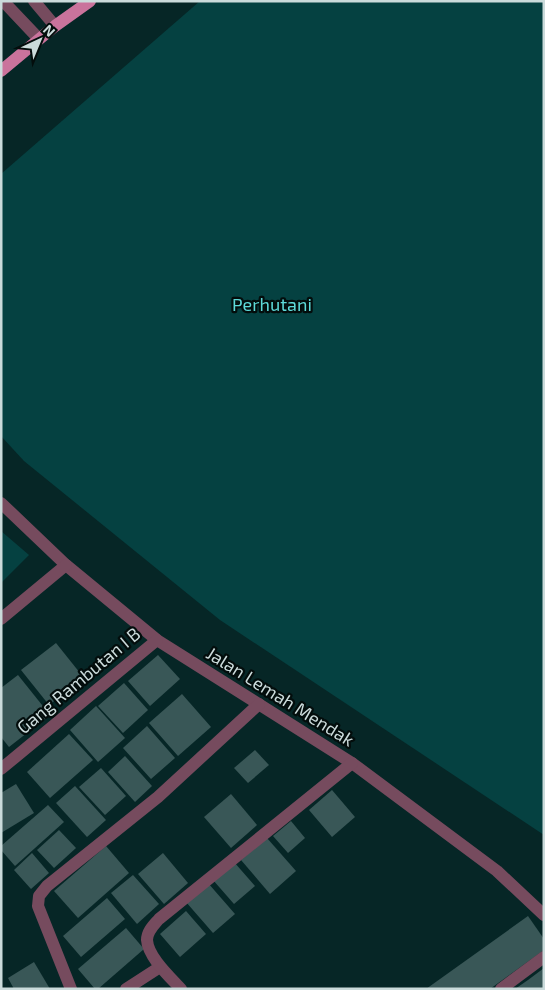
<svg xmlns="http://www.w3.org/2000/svg" width="545" height="990" viewBox="0 0 545 990" font-family="'Exo 2',sans-serif">
	<style>
		.green { fill: #054141 }
		.building { fill: #395757 }
		.lines { fill: none; stroke-linecap: round; stroke-linejoin: round }
		.service { stroke: #764b5e; stroke-width: 12 }
		.minor { stroke: #764b5e; stroke-width: 12 }
		.primary { stroke: #ca739c; stroke-width: 12 }
		.labels { text-anchor: middle; stroke-width: 4.5; stroke-linejoin: round; paint-order: stroke }
		.park-label { font-size: 18px; fill: #5edad9; stroke: #030d0c }
		.street-label { font-size: 18px; fill: #cbdbdb; stroke: #030d0c }
	</style>
	<rect width="100%" height="100%" fill="#062626"/>
	<g class="green">
		<polygon points="200,1 544,1 544,835 220,620 24,461 1,436 1,174"/>
		<polygon points="1,531 29,555 1,583"/>
	</g>
	<g class="building">
		<polygon points="56,643 84,678 49,705 21,670"/>
		<polygon points="158,655 180,679 150,706 128,681"/>
		<polygon points="18,675 50,715 9,747 1,737 1,688"/>
		<polygon points="124,683 148,710 123,733 98,706"/>
		<polygon points="182,694 211,727 178,756 149,723"/>
		<polygon points="96,706 125,738 98,762 70,730"/>
		<polygon points="147,726 175,758 151,779 123,748"/>
		<polygon points="69,734 93,760 50,798 27,772"/>
		<polygon points="255,750 269,765 248,783 234,768"/>
		<polygon points="125,756 152,786 135,802 108,772"/>
		<polygon points="101,768 126,796 105,815 79,787"/>
		<polygon points="16,784 34,813 1,833 1,793"/>
		<polygon points="75,786 106,820 87,837 56,803"/>
		<polygon points="332,790 355,817 332,837 309,810"/>
		<polygon points="231,794 257,825 231,848 204,817"/>
		<polygon points="48,805 64,822 15,866 1,850 1,846"/>
		<polygon points="291,821 305,838 288,853 273,836"/>
		<polygon points="59,830 76,848 54,868 37,850"/>
		<polygon points="267,838 296,871 270,894 241,860"/>
		<polygon points="106,846 129,873 78,918 54,891"/>
		<polygon points="32,853 49,873 31,889 14,870"/>
		<polygon points="163,853 188,883 164,904 138,874"/>
		<polygon points="234,862 255,886 234,904 213,880"/>
		<polygon points="133,875 159,904 137,924 111,893"/>
		<polygon points="208,883 235,914 213,933 186,902"/>
		<polygon points="107,898 125,919 81,957 63,936"/>
		<polygon points="186,911 206,934 180,957 160,934"/>
		<polygon points="528,916 544,939 544,950 490,989 426,989"/>
		<polygon points="126,928 144,949 98,989 95,989 78,969"/>
		<polygon points="34,962 50,989 14,989 8,978"/>
		<polygon points="544,968 544,989 515,989 528,980"/>
	</g>
	<g class="lines">
		<polyline class="service" points="3,1 39,39"/>
		<g class="minor">
			<polyline points="34,1 55,26"/>
			<polyline points="1,503 66,565 157,640 352,763 497,871 544,915"/>
			<polyline points="1,619 66,565"/>
			<polyline points="1,769 157,640"/>
			<polyline points="71,989 38,906 39,896 47,886 158,797 259,704"/>
			<polyline points="126,989 160,967"/>
			<path d="M181 989C170 977 148 957 147 940 147 931 154 925 159 919L352 763"/>
			<polyline points="501,989 544,957"/>
		</g>
		<polyline class="primary" points="1,71 55,26 90,1"/>
	</g>
	<g class="labels">
		<g class="park-label">
			<text x="272" y="311">Perhutani</text>
		</g>
		<g class="street-label">
			<text transform="translate(79 681) rotate(-40)" y="6">Gang Rambutan I B</text>
			<text transform="translate(280 697) rotate(32)" y="6">Jalan Lemah Mendak</text>
		</g>
	</g>
	<rect width="545" height="990" fill="none" stroke="#cbdbdb" stroke-width="5"/>
	<g transform="translate(40 40) rotate(44)" stroke="#030d0c" stroke-width="4" paint-order="stroke">
	<path d="M0-4L9 19L0 12L-9 19Z" fill="#cbdbdb"/>
	<text y="-8" font-size="14" font-weight="bold" text-anchor="middle" fill="#cbdbdb">N</text>
	</g>
</svg>
